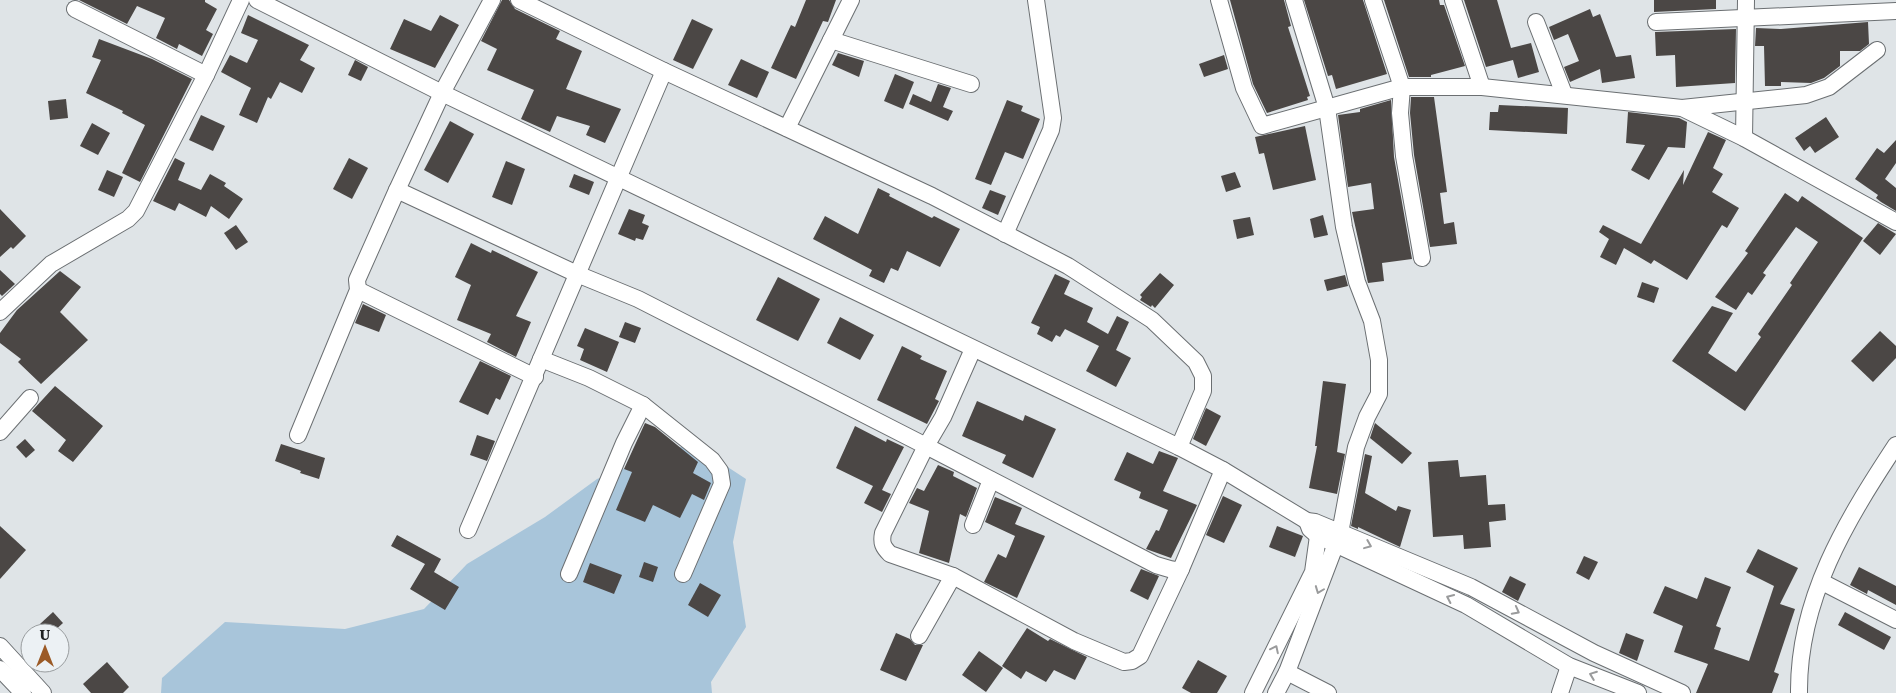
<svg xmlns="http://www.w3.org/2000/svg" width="1896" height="693" viewBox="0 0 1896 693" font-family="'Roboto Serif',serif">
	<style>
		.green { fill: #a8c5da }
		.building { fill: #4b4745 }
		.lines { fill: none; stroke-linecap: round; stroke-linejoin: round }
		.minor-casing { stroke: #6b6f72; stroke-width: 18 }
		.minor { stroke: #fff; stroke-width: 16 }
		.oneway { stroke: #9a9b9c }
	</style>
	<rect width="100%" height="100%" fill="#dfe4e7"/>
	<polygon class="green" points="691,443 746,479 733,542 746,627 711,682 712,693 161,693 162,678 225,622 345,629 424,609 467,564 545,517 597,479"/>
	<g class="building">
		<polygon points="79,0 205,0 205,2 217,9 206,30 213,34 202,56 179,44 177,49 156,38 165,18 137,6 127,24"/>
		<polygon points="502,0 509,0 515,9 560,31 556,39 582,51 566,89 621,109 605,143 586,135 590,126 557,116 550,132 521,119 534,90 487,70 497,49 481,41"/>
		<polygon points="806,0 836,0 828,22 823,21 796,79 771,68 791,25 795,27"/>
		<polygon points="1230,0 1284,0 1291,26 1288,27 1310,96 1307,97 1308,100 1267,113 1253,84"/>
		<polygon points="1304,0 1363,0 1387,74 1336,89 1332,75 1328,76"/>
		<polygon points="1384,0 1439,0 1440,5 1444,5 1465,66 1431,75 1431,77 1409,77"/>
		<polygon points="1464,0 1497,0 1511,48 1531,43 1539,72 1518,78 1513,60 1486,67"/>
		<polygon points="1654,0 1716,0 1716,9 1654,12"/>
		<polygon points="1590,9 1593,17 1600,14 1616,57 1631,55 1635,78 1602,83 1600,69 1570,82 1564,67 1579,61 1568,34 1554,40 1549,27"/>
		<polygon points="248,15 309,45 300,60 315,68 302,93 280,82 271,99 268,97 257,123 239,115 251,88 221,72 230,55 247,63 258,40 241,33"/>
		<polygon points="440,15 459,25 435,68 390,49 404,19 431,31"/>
		<polygon points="692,19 713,29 693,69 673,60"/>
		<polygon points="1868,22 1869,44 1860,51 1840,51 1840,66 1824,78 1811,83 1781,82 1781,86 1765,86 1764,46 1755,46 1756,28 1781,29"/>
		<polygon points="1736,29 1735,83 1676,87 1675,55 1656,56 1655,32"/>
		<polygon points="99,39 152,59 192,79 140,182 122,173 145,125 122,113 123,111 86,93 101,60 92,57"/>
		<polygon points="838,53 864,61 859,77 832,65"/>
		<polygon points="1224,55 1228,69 1204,77 1199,64"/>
		<polygon points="741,59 769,72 757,98 728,85"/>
		<polygon points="355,60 368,67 361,81 348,75"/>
		<polygon points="895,74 914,82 903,109 884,101"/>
		<polygon points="938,84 951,88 943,107 953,111 948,121 909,104 913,94 931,102"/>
		<polygon points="1411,97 1434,97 1447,192 1440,193 1444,224 1454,222 1457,244 1430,247 1414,155 1410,113"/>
		<polygon points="66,99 68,118 50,120 48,101"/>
		<polygon points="1007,100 1023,106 1021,111 1040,119 1023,159 1005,152 991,185 975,179"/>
		<polygon points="1391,100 1394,157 1412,259 1382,263 1384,281 1368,283 1352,212 1374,209 1371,183 1348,187 1338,115 1360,112 1360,109"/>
		<polygon points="1499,105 1568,108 1567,134 1489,130 1490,112 1498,112"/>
		<polygon points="1628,112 1679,118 1687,122 1685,148 1668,147 1649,180 1631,170 1645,145 1626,143"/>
		<polygon points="201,115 225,126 213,151 189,140"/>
		<polygon points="1826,117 1839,137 1815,153 1810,146 1804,151 1795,138"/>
		<polygon points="450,121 474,134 448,183 424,170"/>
		<polygon points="92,123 110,133 98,155 80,146"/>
		<polygon points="1305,126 1316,180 1273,190 1264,153 1259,154 1255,137"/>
		<polygon points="1708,132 1726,140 1713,168 1723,174 1712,192 1739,208 1727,228 1722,225 1687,280 1654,260 1651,264 1624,248 1616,265 1600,257 1609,239 1599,232 1603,225 1641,244 1684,170 1683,185"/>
		<polygon points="1896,140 1896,163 1885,179 1896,188 1896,211 1881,202 1876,198 1878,195 1855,179 1877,148 1884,153"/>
		<polygon points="175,158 185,163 178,180 201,190 210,174 226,183 224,186 243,199 229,219 211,206 206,217 179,203 175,211 153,201"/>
		<polygon points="349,158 368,168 352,199 333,189"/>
		<polygon points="506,161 525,169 512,205 492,197"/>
		<polygon points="107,170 123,177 114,197 98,190"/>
		<polygon points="1235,172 1241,187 1226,192 1221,176"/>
		<polygon points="574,174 594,182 589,195 569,187"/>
		<polygon points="878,188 890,194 889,196 932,218 934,216 960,229 940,267 907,251 898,271 891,268 884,283 869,276 872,270 813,239 825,216 858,234"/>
		<polygon points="990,190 1006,196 998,215 982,208"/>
		<polygon points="1785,193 1798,202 1802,196 1863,238 1745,411 1672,361 1712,306 1733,313 1708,353 1736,372 1761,337 1758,334 1792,285 1790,283 1818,242 1796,227 1763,273 1766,275 1752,295 1748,292 1736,310 1715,297 1748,253 1745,251"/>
		<polygon points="0,209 26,236 13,249 11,247 0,257"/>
		<polygon points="629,209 645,215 642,223 649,226 643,240 636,238 635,241 618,234"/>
		<polygon points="1323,215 1328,235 1314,238 1310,219"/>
		<polygon points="1250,217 1254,235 1237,239 1233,220"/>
		<polygon points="1878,223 1896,234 1880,255 1863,241"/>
		<polygon points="236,225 248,242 236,250 224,233"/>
		<polygon points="471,243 491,253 492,250 538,272 516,316 531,322 516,357 487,342 491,334 457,320 471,285 455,277"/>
		<polygon points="0,270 15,284 2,296 0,294"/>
		<polygon points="60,271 81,287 60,312 88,340 41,384 18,362 21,359 0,343 0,333 17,310"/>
		<polygon points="1160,273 1174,285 1155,308 1152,305 1151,307 1140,300 1142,297 1140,295"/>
		<polygon points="1055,274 1070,281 1064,294 1093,308 1087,322 1108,334 1117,316 1129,322 1116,350 1131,358 1116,387 1086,371 1099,346 1065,329 1060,337 1056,335 1052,342 1037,334 1040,327 1031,323"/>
		<polygon points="1345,275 1348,286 1327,291 1324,280"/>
		<polygon points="778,277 820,299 798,341 756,320"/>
		<polygon points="1642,282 1659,288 1654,303 1637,297"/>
		<polygon points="363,304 386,315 379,332 355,323"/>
		<polygon points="840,317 874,335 860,360 827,343"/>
		<polygon points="625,322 641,328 635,343 619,337"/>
		<polygon points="585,328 619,342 607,372 580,360 584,349 577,346"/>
		<polygon points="1880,331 1896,346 1896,358 1873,382 1851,361"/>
		<polygon points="902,346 922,356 920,359 947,371 935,399 939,401 927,424 877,400"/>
		<polygon points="480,361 511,376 500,400 496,398 488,415 459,402"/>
		<polygon points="1323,381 1346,384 1337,452 1345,454 1337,494 1309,488 1317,446 1315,446"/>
		<polygon points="55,386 103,426 73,462 58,451 66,440 32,411"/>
		<polygon points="977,401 1023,421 1025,415 1056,429 1033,478 1002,463 1006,455 962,436"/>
		<polygon points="1206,408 1221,416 1206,446 1193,439"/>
		<polygon points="645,423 655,427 698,462 693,473 711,483 704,500 692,494 680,518 653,505 645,522 616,510 632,472 624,469"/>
		<polygon points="1375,423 1412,453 1402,464 1370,438"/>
		<polygon points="855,426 886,442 887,439 904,447 882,490 891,494 882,512 864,503 873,486 836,468"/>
		<polygon points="477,435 495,441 487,461 470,455"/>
		<polygon points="25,439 35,450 26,458 16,447"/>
		<polygon points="281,444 325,458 319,479 300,473 301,471 275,461"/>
		<polygon points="1159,451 1178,458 1163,491 1197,505 1171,558 1146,549 1156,530 1159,531 1168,510 1139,498 1141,492 1114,480 1127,452 1153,464"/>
		<polygon points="1365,454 1372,456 1365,493 1396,511 1398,506 1411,510 1400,547 1358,527 1358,529 1351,526"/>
		<polygon points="1458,460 1460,477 1486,475 1488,505 1505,504 1506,520 1489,522 1491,547 1464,549 1463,535 1433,537 1428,462"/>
		<polygon points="938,465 954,472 953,476 977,488 966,517 960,514 949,563 919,553 929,511 909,503 917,488 924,491"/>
		<polygon points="1223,496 1242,505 1224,543 1206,535"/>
		<polygon points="995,497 1022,508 1015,524 1045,536 1017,598 984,582 998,554 1006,558 1015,536 985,522"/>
		<polygon points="0,526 26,550 0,579"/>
		<polygon points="1277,526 1303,536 1295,557 1269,547"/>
		<polygon points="397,535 441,559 434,572 459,587 445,610 410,589 425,564 391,546"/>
		<polygon points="1758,549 1798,568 1780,604 1795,609 1774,672 1779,674 1772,693 1696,693 1708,664 1674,652 1683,626 1653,613 1665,586 1697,599 1705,577 1731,587 1716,626 1721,628 1714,649 1749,661 1774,586 1746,572"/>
		<polygon points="1584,556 1598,562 1589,580 1576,573"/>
		<polygon points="644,562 658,567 653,582 639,577"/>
		<polygon points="590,563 622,575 614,594 583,582"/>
		<polygon points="1859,567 1896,586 1896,605 1868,590 1867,594 1850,585"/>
		<polygon points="1141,569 1159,576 1148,600 1130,591"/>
		<polygon points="1510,576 1526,584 1518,601 1502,592"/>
		<polygon points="700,583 721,595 708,617 688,605"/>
		<polygon points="53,612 63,623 52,633 48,633 40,624"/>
		<polygon points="1845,612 1891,637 1884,650 1838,625"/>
		<polygon points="1027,628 1048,641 1050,639 1087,657 1075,680 1054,670 1046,682 1026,671 1021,679 1002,666"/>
		<polygon points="896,633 910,639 915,645 923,645 906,681 880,670"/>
		<polygon points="1626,633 1644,640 1637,661 1619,653"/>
		<polygon points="979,651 1003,668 986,692 962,675"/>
		<polygon points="1198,660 1227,676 1217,693 1191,693 1182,688"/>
		<polygon points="107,662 129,687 123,693 91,693 83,684"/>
	</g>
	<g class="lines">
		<g class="minor-casing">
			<g id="minor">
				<polyline points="257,0 442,93 1179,447 1223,470 1307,521 1315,522 1471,587 1594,653 1682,693"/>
				<polyline points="519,0 664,71 932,196 1068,266 1152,320 1196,362 1203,376 1203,391 1179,447"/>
				<polyline points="1219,0 1244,88 1262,126 1402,87 1482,87 1682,108 1744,138 1896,222"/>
				<polyline points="1373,0 1402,87 1400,113 1404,156 1422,258"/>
				<polyline points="1453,0 1482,87"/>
				<polyline points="75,9 206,75"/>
				<polyline points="1536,22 1564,94"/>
				<polyline points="1656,22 1896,11"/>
				<polyline points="831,40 971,84"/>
				<polyline points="1682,108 1806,95 1829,87 1877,50"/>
				<polyline points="787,128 851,0"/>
				<polyline points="1744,138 1746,0"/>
				<polyline points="397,190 442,93 492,0"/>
				<polyline points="1005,234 1051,130 1053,118 1036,0"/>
				<polyline points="358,290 535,377"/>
				<polyline points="0,312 51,264 128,219 136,211 206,75 241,0"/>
				<polyline points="973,349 943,417 926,446 1156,565 1173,570 1181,569 1223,470"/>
				<polyline points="541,359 589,378 643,405 712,460 720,471 722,484 683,574"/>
				<polyline points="0,432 30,398"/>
				<path d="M298 435 358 290 357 280 397 190 577 274 638 299 926 446 883 533C881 543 883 547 890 554L953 576 1074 641 1124 662 1132 661 1140 656 1181 569"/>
				<polyline points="1307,521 1310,529 1318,536 1466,605 1569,666 1638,693"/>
				<polyline points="973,525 991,480"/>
				<polyline points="468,530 664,71"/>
				<polyline points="569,574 624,443 643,405"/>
				<polyline points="1822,582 1896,620"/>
				<polyline points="919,636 953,576"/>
				<polyline points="0,646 43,693"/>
				<polyline points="0,669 23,693"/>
				<polyline points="1287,672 1328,693"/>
				<polyline points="1253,693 1313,572 1318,536 1322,529"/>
				<polyline points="1276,693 1287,672 1340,533 1356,447 1367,417 1379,394 1379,360 1372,321 1357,282 1344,227 1327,108 1294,0"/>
				<polyline points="1560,693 1569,666"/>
				<path d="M1799 693C1798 599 1846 521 1896 445"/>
			</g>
		</g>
		<use href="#minor" class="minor"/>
	</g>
	<defs><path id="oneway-chevron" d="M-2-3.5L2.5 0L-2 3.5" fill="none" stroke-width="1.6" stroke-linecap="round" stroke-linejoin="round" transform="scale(1.25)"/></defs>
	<g class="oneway">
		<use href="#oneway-chevron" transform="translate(1368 545) rotate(22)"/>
		<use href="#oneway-chevron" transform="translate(1319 590) rotate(111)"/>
		<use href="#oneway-chevron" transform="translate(1450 598) rotate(-155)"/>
		<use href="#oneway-chevron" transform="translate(1516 611) rotate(28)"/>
		<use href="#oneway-chevron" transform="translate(1275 649) rotate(-64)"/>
		<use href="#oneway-chevron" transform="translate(1593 675) rotate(-159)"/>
	</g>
	<g transform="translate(45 648)"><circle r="24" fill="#ecf1f4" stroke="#9a9ea0"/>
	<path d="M0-4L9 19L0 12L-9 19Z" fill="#9b5a26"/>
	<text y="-8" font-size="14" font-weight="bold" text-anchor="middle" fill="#1f2122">U</text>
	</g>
</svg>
